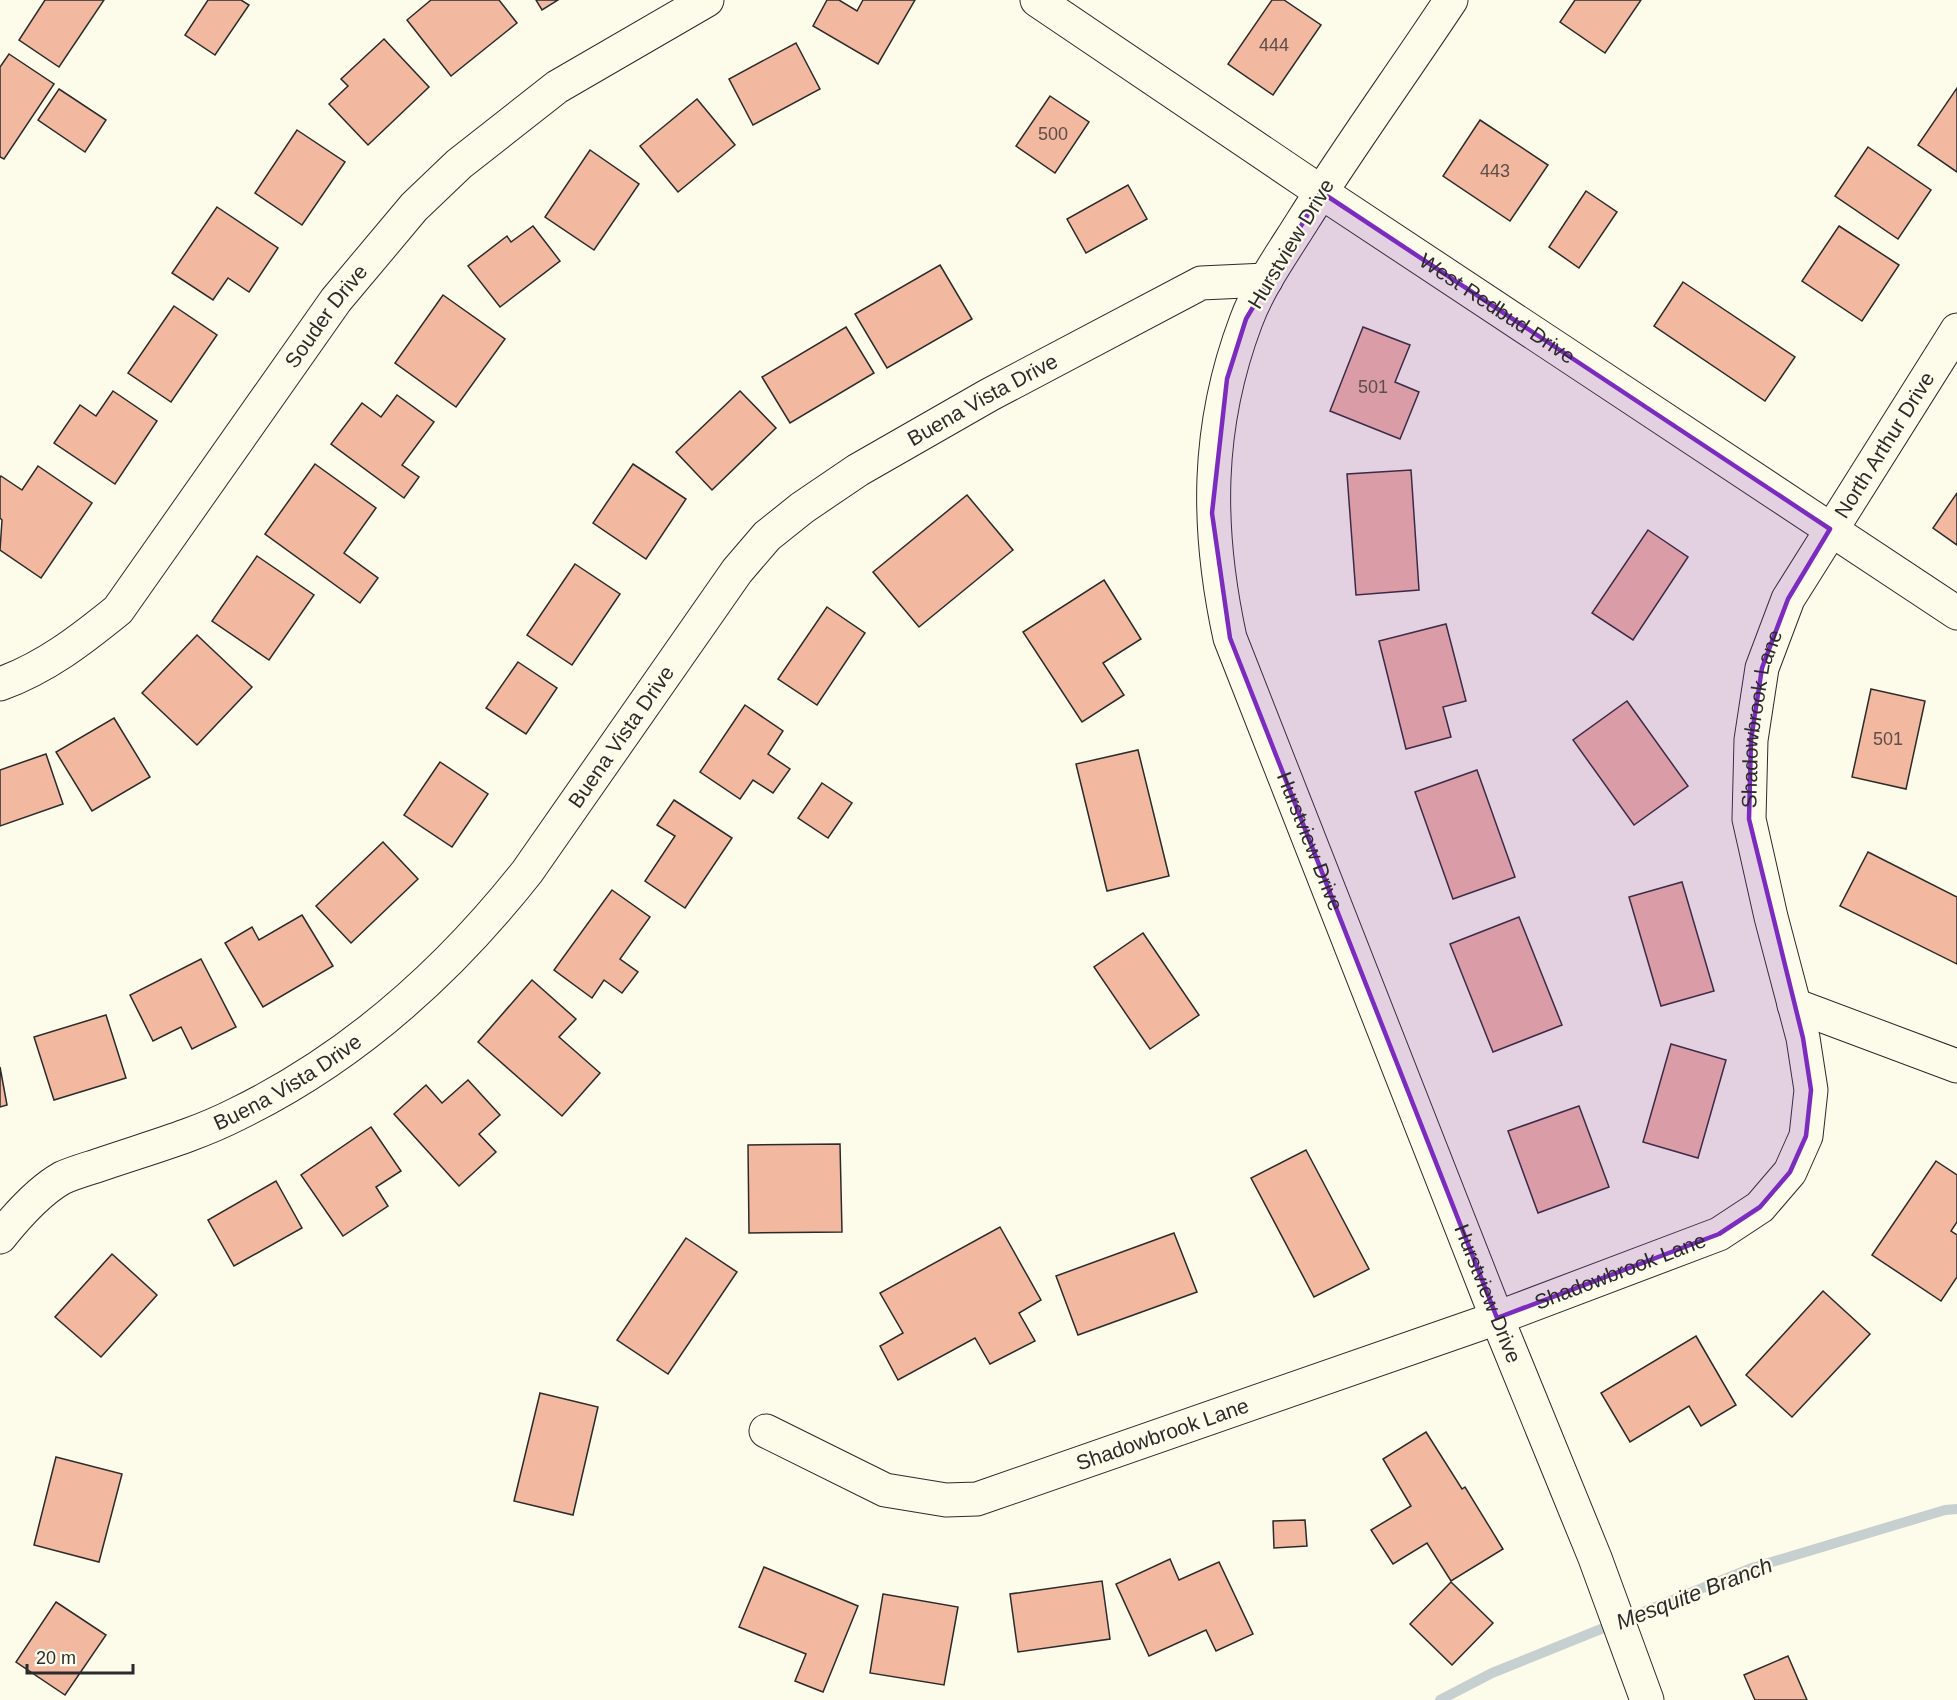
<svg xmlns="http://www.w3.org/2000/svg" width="1957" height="1700" viewBox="0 0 1957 1700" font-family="Helvetica,sans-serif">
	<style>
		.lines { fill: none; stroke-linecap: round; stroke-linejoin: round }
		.stream { stroke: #c7d0d0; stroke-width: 10 }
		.building { fill: #f2b8a0; stroke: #2b2b2b; stroke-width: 1.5 }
		.minor-casing { stroke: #2b2b2b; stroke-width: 35 }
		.minor { stroke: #fdfbea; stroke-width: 33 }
		.marked { fill: #7b2cbf; fill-opacity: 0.2; stroke: #7b2cbf; stroke-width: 4.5; stroke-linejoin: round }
		.labels { text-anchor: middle; stroke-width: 4.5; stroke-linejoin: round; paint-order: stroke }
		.number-label { font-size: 18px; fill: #5d4e48 }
		.street-label { font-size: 21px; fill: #2b2b2b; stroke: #fdfbea }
		.water-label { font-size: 22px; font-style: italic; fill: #2b2b2b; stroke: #fdfbea }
	</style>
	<rect width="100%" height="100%" fill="#fdfbea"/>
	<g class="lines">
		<polyline class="stream" points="1440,1700 1492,1673 1752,1568 1945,1510 1957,1509"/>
	</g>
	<g class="building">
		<polygon points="45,0 104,0 59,67 19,40"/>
		<polygon points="208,0 241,0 249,5 215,55 185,35"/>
		<polygon points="431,0 499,0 517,23 451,76 407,20"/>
		<polygon points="536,0 558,0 542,10"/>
		<polygon points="827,0 839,0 857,11 863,0 915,0 878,64 813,26"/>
		<polygon points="1272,0 1284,0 1321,25 1273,95 1228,64"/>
		<polygon points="1575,0 1641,0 1605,53 1560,22"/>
		<polygon points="384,39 429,87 368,145 329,104 348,86 341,79"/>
		<polygon points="796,43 820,89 753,125 729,79"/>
		<polygon points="9,54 54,84 4,159 0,157 0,67"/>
		<polygon points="1957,88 1957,172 1918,145"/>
		<polygon points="59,89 106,120 85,152 38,120"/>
		<polygon points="1050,96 1089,122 1055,173 1016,146"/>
		<polygon points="697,99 735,145 678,192 640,146"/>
		<polygon points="1480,120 1548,165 1510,221 1443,176"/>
		<polygon points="297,130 345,162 302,225 255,193"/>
		<polygon points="1868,147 1931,190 1898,239 1835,196"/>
		<polygon points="590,150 639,184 594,250 545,217"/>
		<polygon points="1128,185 1147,219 1086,253 1067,219"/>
		<polygon points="1586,191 1617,212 1579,268 1549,247"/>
		<polygon points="217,207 278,248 249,292 228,278 213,300 172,273"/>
		<polygon points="533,226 560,261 500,307 468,266 507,236 511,242"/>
		<polygon points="1839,226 1899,265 1862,321 1802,281"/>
		<polygon points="940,265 972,319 887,368 855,314"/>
		<polygon points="1683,282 1795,357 1765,401 1654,326"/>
		<polygon points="443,295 505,339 456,407 395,363"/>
		<polygon points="174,306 217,335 171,402 128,373"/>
		<polygon points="846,327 874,373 790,423 762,377"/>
		<polygon points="1363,327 1410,345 1395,382 1419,392 1400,439 1330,411"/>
		<polygon points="113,391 157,421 115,484 54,443 80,405 96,416"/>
		<polygon points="740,391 776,428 712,490 676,452"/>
		<polygon points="397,395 434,422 402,465 419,477 404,498 331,444 362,403 381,417"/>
		<polygon points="315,464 376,508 344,553 378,578 360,603 265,534"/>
		<polygon points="633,464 686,499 646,559 593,523"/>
		<polygon points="38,466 92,503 41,578 0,550 2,520 0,518 0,478 1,476 22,490"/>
		<polygon points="1411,470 1419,590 1356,595 1347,474"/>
		<polygon points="1957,493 1957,545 1933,528"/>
		<polygon points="967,495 1013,550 919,627 873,572"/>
		<polygon points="1648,530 1688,557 1633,640 1592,613"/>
		<polygon points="257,556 314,595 269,660 212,621"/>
		<polygon points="575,564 620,594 572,665 527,635"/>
		<polygon points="1104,580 1141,639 1103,663 1124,695 1082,722 1023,632"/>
		<polygon points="827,607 865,633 817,705 778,679"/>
		<polygon points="1446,624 1466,701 1443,707 1451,737 1406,749 1379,641"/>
		<polygon points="197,635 252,687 197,745 142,693"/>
		<polygon points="518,662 557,688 526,734 486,708"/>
		<polygon points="1871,689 1925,701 1906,789 1852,777"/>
		<polygon points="1627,701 1688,786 1634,825 1573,740"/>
		<polygon points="745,705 783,731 768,754 790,769 773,793 753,780 740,799 700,772"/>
		<polygon points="114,718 150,777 92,811 56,752"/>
		<polygon points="1138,750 1169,876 1107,891 1076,764"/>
		<polygon points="46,754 63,804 0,826 0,770"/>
		<polygon points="440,762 488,794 452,847 404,815"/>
		<polygon points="1477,770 1515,877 1453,899 1415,792"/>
		<polygon points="822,783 852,803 828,838 798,818"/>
		<polygon points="674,800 732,838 685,908 645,881 675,836 657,825"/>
		<polygon points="383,842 418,879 351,943 316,906"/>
		<polygon points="1868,852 1957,897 1957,964 1840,906"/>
		<polygon points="1682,882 1714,991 1661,1006 1629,897"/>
		<polygon points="612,890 650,917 620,959 638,972 622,993 604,980 592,998 554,970"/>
		<polygon points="302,915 333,966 263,1007 225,943 252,927 259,940"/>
		<polygon points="1519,917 1562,1025 1493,1052 1450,944"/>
		<polygon points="1143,933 1199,1015 1150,1049 1094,967"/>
		<polygon points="201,959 236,1027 192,1049 181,1027 153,1041 130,995"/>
		<polygon points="532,980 576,1019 559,1037 600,1073 562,1116 478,1042"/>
		<polygon points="106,1015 126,1078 54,1100 34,1037"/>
		<polygon points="1671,1044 1726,1060 1698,1158 1643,1142"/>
		<polygon points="0,1067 7,1105 0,1107"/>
		<polygon points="468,1080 500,1115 479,1134 496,1152 459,1186 394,1114 426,1085 442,1103"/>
		<polygon points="1579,1106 1609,1187 1538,1213 1508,1131"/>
		<polygon points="371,1127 401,1171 376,1187 388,1206 343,1236 301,1175"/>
		<polygon points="840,1144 842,1232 749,1233 748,1145"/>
		<polygon points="1306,1150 1369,1269 1314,1297 1251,1178"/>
		<polygon points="1936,1161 1957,1175 1957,1222 1951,1231 1957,1235 1957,1277 1941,1301 1872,1255"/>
		<polygon points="276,1181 302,1228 234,1266 208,1220"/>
		<polygon points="1000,1227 1041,1300 1019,1313 1035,1341 990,1364 975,1338 898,1380 880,1346 903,1333 880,1293"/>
		<polygon points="1174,1233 1197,1292 1078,1335 1056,1276"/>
		<polygon points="686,1238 737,1272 668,1374 617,1340"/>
		<polygon points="112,1254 157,1295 101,1357 55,1317"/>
		<polygon points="1823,1291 1870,1334 1792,1417 1746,1375"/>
		<polygon points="1696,1336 1736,1405 1701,1426 1689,1406 1630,1442 1601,1393"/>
		<polygon points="540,1393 598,1407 573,1515 514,1501"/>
		<polygon points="1426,1432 1462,1489 1465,1487 1503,1549 1451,1581 1427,1543 1393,1564 1371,1530 1411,1506 1383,1459"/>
		<polygon points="56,1457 122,1474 99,1562 34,1545"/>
		<polygon points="1305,1520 1307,1546 1274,1548 1273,1521"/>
		<polygon points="1170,1559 1179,1580 1219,1562 1253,1634 1216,1651 1206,1630 1149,1656 1116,1584"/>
		<polygon points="764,1567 858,1606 823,1692 795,1681 806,1654 739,1627"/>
		<polygon points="1102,1581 1110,1639 1018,1652 1010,1594"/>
		<polygon points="1451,1582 1493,1623 1452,1665 1410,1624"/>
		<polygon points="883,1594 958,1607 944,1685 870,1673"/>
		<polygon points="56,1602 106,1635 65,1695 16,1662"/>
		<polygon points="1788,1656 1807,1700 1755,1700 1744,1675"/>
	</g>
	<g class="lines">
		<g class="minor-casing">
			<g id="minor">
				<path id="s1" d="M1037 0 1321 192 1957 613"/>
				<path id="s2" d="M1451 0C1402 74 1349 147 1302 222 1282 254 1259 286 1246 321 1206 427 1206 528 1230 638L1497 1318 1595 1558 1647 1700"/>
				<path id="s3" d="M0 684C45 668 81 640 118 610L336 300 414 207 459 164 557 87 707 0"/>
				<polyline points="1794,1005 1957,1066"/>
				<path id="s4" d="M0 1237C16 1217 39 1191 62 1178 75 1172 91 1168 105 1163 149 1148 196 1135 237 1114 352 1058 448 972 527 872L737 571 767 536 802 508 858 470 989 395 1201 283 1266 280"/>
				<path id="s5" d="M766 1431 885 1490 946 1500 977 1499 1497 1318 1719 1234 1760 1207 1790 1172 1806 1136 1811 1090 1803 1038 1771 917 1749 819 1751 740 1762 668 1788 599 1957 330"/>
			</g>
		</g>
		<use href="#minor" class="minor"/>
	</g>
	<path class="marked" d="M1321 192 1830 529 1788 599 1762 668 1751 740 1749 819 1803 1038 1811 1090 1806 1136 1790 1172 1760 1207 1719 1234 1497 1318 1230 638 1212 513 1227 379 1246 319Z"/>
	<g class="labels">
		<g class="number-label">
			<text x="1274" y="51">444</text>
			<text x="1053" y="140">500</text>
			<text x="1495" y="177">443</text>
			<text x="1373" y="393">501</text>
			<text x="1888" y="745">501</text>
		</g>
		<g class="street-label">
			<text transform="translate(1291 244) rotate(-59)" y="7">Hurstview Drive</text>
			<text dy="7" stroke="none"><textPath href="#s1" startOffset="554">West Redbud Drive</textPath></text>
			<text dy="7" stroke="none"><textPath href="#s3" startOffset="500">Souder Drive</textPath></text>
			<text dy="7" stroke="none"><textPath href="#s4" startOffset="1322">Buena Vista Drive</textPath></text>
			<text dy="7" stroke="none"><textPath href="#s5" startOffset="1880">North Arthur Drive</textPath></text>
			<text dy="7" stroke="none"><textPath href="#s5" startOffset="1574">Shadowbrook Lane</textPath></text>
			<text dy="7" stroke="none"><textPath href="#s4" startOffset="818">Buena Vista Drive</textPath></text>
			<text dy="7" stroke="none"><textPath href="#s2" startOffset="922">Hurstview Drive</textPath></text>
			<text dy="7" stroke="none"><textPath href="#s4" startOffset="332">Buena Vista Drive</textPath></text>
			<text dy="7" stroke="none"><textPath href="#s5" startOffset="908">Shadowbrook Lane</textPath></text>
			<text dy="7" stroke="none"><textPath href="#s2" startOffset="1408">Hurstview Drive</textPath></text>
			<text dy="7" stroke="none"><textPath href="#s5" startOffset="422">Shadowbrook Lane</textPath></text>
		</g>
		<g class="water-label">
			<text transform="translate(1694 1593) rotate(-21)" y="8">Mesquite Branch</text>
		</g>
	</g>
	<path d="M27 1664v9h106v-9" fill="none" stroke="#2b2b2b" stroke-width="3"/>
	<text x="36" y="1664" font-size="18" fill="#2b2b2b" stroke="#fdfbea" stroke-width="4.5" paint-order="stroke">20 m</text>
</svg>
